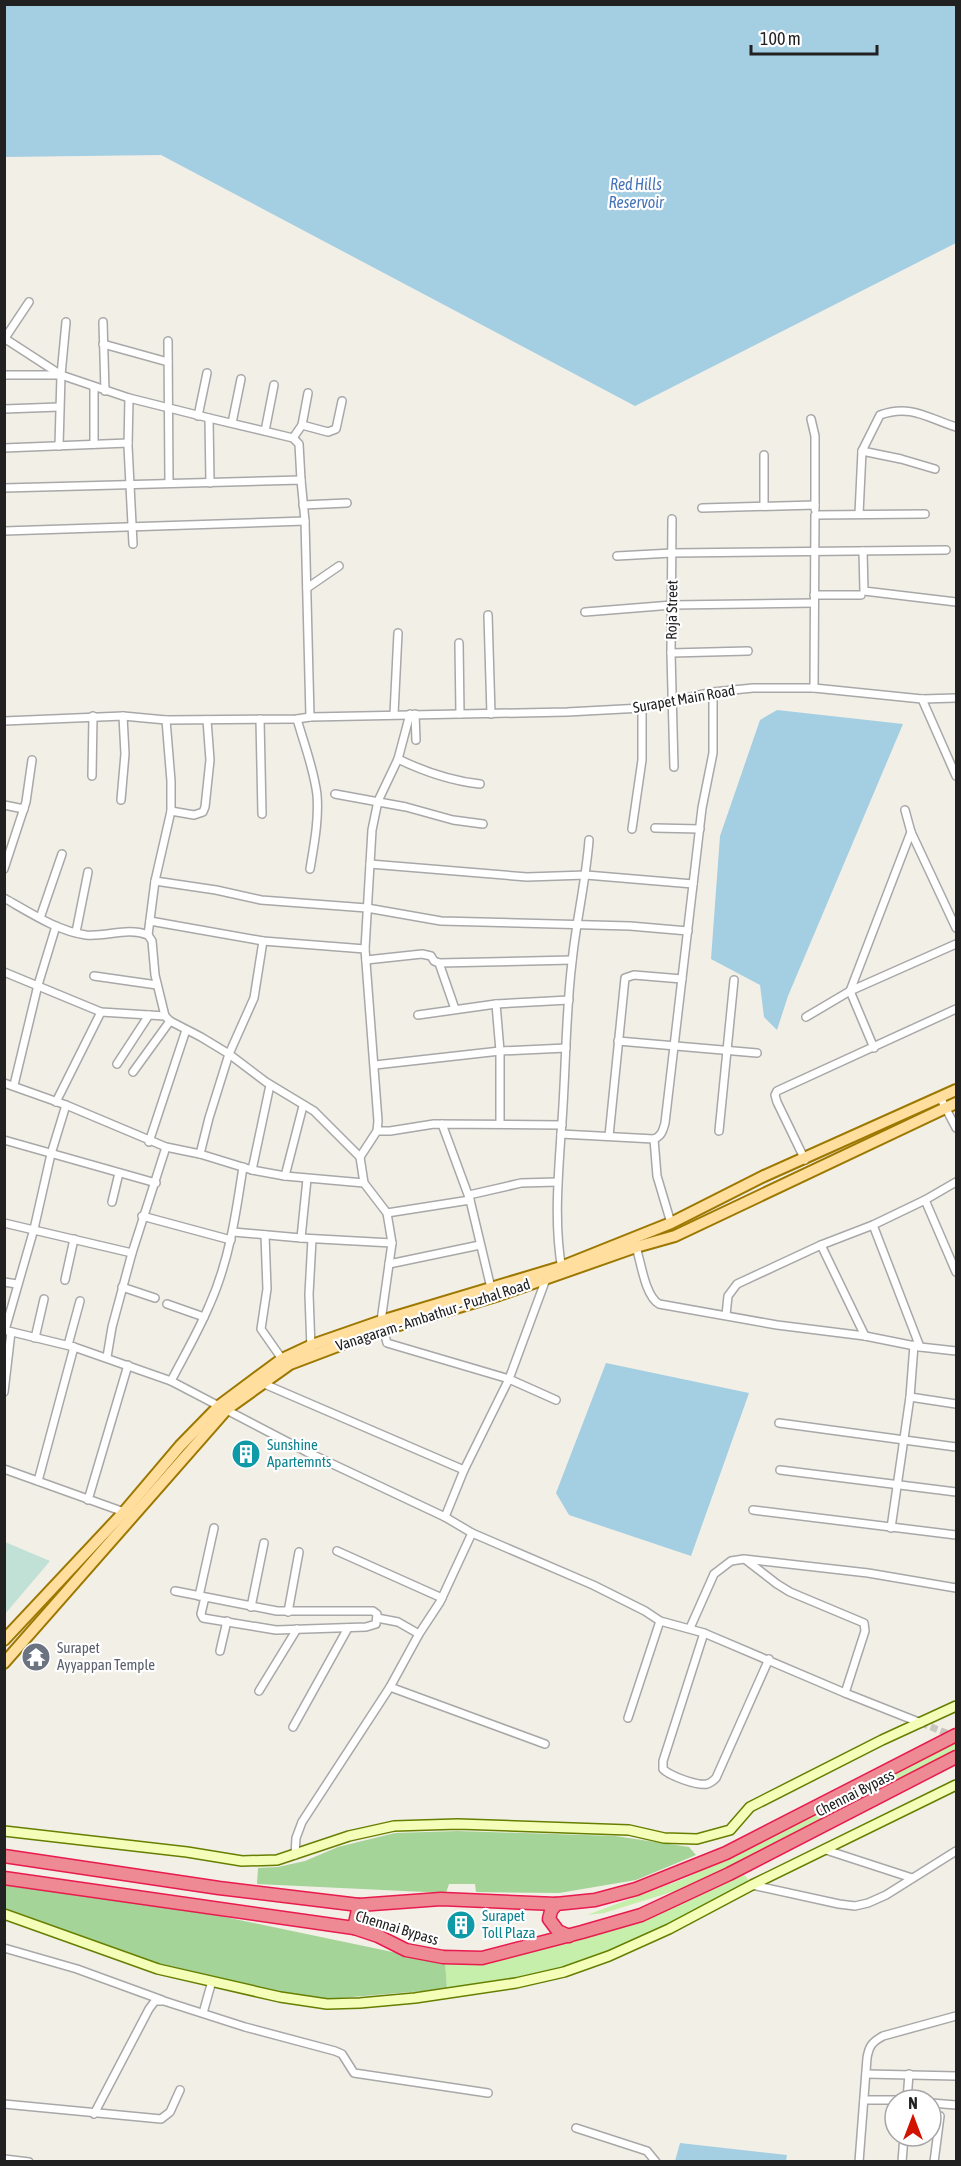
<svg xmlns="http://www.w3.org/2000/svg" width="961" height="2166" viewBox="0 0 961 2166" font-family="'Asap Condensed',sans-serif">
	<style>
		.grass { fill: #c5efaa }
		.forest { fill: #a4d498 }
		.wetland { fill: #c2e1d6 }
		.water { fill: #a4cee2 }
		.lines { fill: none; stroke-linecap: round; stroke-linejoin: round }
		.street-tunnel { stroke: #c8c6bf; stroke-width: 7; stroke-dasharray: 7 3.5; stroke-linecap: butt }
		.street-casing { stroke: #a8a8a8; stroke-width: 10 }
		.secondary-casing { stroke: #667f00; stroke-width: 12 }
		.primary-casing { stroke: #9d7800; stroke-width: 14 }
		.highway-casing { stroke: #e81b4e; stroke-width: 15 }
		.street { stroke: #fff; stroke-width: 7 }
		.secondary { stroke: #f4feb8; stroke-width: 9 }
		.primary { stroke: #ffde9e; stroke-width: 10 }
		.highway { stroke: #ee8a93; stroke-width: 12 }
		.labels { text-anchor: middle; stroke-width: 4.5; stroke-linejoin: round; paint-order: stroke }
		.street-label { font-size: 15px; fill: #212121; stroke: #fff }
		.culture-label { font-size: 15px; fill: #0d838f; stroke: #fff; text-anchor: start }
		.worship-label { font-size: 15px; fill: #5b616d; stroke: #fff; text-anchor: start }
		.water-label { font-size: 16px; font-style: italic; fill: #4574b8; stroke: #fff }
	</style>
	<rect width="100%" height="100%" fill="#f2efe7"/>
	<g class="grass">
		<polygon points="956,1743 956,1753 691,1886 604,1913 587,1915 686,1878"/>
		<path d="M743 1873 749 1881C689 1914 630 1948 565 1967 527 1978 487 1983 447 1989L445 1963H483L565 1942Z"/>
	</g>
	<g class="forest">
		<polygon points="458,1831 615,1836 689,1847 696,1855 636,1880 559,1893 476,1892 475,1884 449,1884 446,1893 257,1884 258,1868 278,1867 305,1861 338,1847 395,1833"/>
		<polygon points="4,1884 196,1911 445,1963 447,1989 328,1999 280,1992 159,1964 5,1908"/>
	</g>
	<polygon class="wetland" points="5,1542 50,1561 5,1614"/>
	<g class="water">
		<polygon points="4,5 956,5 956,243 635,406 161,155 5,157"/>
		<polygon points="777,710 903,724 788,996 777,1030 764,1017 760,985 711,959 720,836 760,720"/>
		<polygon points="606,1363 749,1393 691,1556 569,1515 556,1493"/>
		<polygon points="680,2143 787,2155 786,2161 675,2161"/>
	</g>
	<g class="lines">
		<polyline class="street-tunnel" points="921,1723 954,1736"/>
		<g class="street-casing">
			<g id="street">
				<polyline points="103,322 105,391"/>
				<polyline points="4,338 61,375 59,446"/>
				<polyline points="5,338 29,302"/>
				<polyline points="168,341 169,483"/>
				<polyline points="103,344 168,362"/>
				<polyline points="4,375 61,375 129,398 209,418 210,483"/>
				<polyline points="61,375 66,322"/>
				<polyline points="94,387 94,444"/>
				<polyline points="129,398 128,446 133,544"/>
				<polyline points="4,409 59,407"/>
				<polyline points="198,416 207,373"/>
				<polyline points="209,418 293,438 299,444 301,480"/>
				<polyline points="811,419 815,436 815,509"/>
				<polyline points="232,423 241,379"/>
				<polyline points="302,425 308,393"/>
				<polyline points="265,431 274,385"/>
				<polyline points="293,438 302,425 328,432 336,429 342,401"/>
				<polyline points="4,448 128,443"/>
				<polyline points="862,451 901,459 935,469"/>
				<polyline points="764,455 764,506"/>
				<polyline points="4,488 301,480 305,521 310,717 297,719 166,720 123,716 4,721"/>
				<polyline points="303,505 347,503"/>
				<polyline points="702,508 815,505"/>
				<path d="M859 514 862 451 880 415C911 404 927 418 956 427"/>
				<polyline points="672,519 671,653 674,767"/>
				<polyline points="4,531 305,521"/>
				<polyline points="863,551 864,591 956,602"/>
				<polyline points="617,556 672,553 946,550"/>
				<polyline points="307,588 339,566"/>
				<polyline points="814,595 861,595"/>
				<polyline points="585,612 672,605 814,603"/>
				<polyline points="488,615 491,714"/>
				<polyline points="459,643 460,714"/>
				<polyline points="671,653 748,651"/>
				<polyline points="814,688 815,515 925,514"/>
				<polyline points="922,699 956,776"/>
				<polyline points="394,714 398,633"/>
				<polyline points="415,714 416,740"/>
				<polyline points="310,717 567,712 642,708 713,692 753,688 814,688 922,699 956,698"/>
				<polyline points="260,719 262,814"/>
				<path d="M297 719C304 744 314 769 317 795 319 820 314 845 310 869"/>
				<path d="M398 759C423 771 452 781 480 784"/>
				<polyline points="92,776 93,716"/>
				<polyline points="335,794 406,807 453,820 483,824"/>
				<polyline points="121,800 125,754 123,716"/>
				<polyline points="4,805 24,809"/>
				<polyline points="905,810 911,832 956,928"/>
				<polyline points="171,811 194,815 203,812 205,807 210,760 207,720"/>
				<polyline points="655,828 700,829"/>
				<polyline points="632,829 642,760 642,708"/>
				<polyline points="370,864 527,877 586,875 693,884"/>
				<polyline points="4,869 26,802 32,760"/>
				<polyline points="155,881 216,890 261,900 367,908 441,921 630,926 688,931"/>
				<path d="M4 898C29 912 57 931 86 935 107 937 127 927 148 935L152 941 155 975 165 1016 170 1021 201 1037 229 1054 266 1082 314 1111 360 1157 364 1183 387 1213 392 1243 381 1321 387 1343 509 1379 556 1400"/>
				<polyline points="40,918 62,854"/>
				<polyline points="150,921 263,941 365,949"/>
				<polyline points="76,932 88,872"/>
				<polyline points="148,935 155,881 171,811 171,781 166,720"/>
				<polyline points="366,960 422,954 431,956 434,961 439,963 455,1009"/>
				<polyline points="439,963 572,960"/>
				<polyline points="4,972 101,1012 165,1016"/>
				<polyline points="94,976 157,985"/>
				<polyline points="496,1004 500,1051 500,1123"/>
				<polyline points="418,1015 496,1004 569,1000"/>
				<polyline points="806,1017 850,991 956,944"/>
				<polyline points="618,1041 757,1053"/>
				<polyline points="874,1048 850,991 911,832"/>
				<polyline points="117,1064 149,1015"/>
				<polyline points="375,1065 500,1051 566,1048"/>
				<polyline points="133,1072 170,1021"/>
				<polyline points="4,1083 66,1105 166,1147 200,1154 252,1170 285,1176 364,1183"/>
				<polyline points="14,1085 38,985 56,926"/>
				<polyline points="940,1097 956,1128"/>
				<polyline points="56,1102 101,1012"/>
				<polyline points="442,1124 470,1200 491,1288"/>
				<polyline points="377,1131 390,1131 434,1124 562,1125"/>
				<polyline points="719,1131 734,980"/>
				<path d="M561 1134 654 1139C662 1136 663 1130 665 1123L702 808 713 753V692"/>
				<polyline points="609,1136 625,978 634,975 682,979"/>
				<polyline points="654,1139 657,1176 671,1223"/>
				<polyline points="4,1140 156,1183"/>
				<polyline points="149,1142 186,1030"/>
				<polyline points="200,1154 209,1118 229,1054 254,998 263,941"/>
				<polyline points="360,1157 377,1131 378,1121 365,949 372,830 378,801 398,759 410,714"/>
				<polyline points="805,1160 777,1102 775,1095 777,1091 956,1009"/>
				<polyline points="252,1170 270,1085"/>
				<polyline points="285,1176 303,1106"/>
				<polyline points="956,1182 925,1200 956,1272"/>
				<polyline points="469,1195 521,1183 557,1182"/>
				<polyline points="112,1202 119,1173"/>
				<polyline points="387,1213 470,1200"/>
				<polyline points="142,1216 231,1240"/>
				<polyline points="4,1223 132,1253"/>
				<polyline points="873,1225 920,1347"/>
				<polyline points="233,1232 301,1238 392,1243"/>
				<polyline points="265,1235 267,1289 261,1329 282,1359"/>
				<polyline points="301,1238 307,1179"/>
				<polyline points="821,1245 873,1225 925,1200"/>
				<path d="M636 1247C641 1262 645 1296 659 1304L777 1325 865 1336 920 1347 956 1351"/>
				<polyline points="389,1264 480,1245"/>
				<path d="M562 1270C554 1225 558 1180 561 1134 566 1077 565 1019 572 962 576 921 586 881 589 840"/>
				<polyline points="65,1280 74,1239"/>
				<polyline points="4,1282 17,1284"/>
				<polyline points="122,1287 155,1298"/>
				<polyline points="167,1304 204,1317"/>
				<polyline points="726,1315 728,1296 737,1284 821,1245 865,1336"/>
				<polyline points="4,1330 74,1347 171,1381 307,1452 445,1517 472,1533 593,1585 645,1611 660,1621 704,1633 845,1693 921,1723"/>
				<polyline points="5,1330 34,1229 51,1154 66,1105"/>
				<polyline points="35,1338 44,1299"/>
				<polyline points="68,1345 80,1301"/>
				<polyline points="311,1349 309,1294 312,1239"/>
				<polyline points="107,1357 112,1327 132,1253 166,1147"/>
				<path d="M171 1381C184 1356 198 1332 209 1306 229 1262 236 1214 243 1167"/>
				<polyline points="262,1383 464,1470"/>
				<polyline points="4,1392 11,1332"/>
				<polyline points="910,1397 956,1404"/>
				<polyline points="779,1423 956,1447"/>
				<polyline points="4,1469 124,1512"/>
				<polyline points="780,1470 956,1492"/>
				<polyline points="38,1481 74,1347"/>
				<polyline points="88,1500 128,1365"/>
				<polyline points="753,1510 956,1535"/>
				<polyline points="445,1517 464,1470 509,1379 546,1279"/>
				<polyline points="891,1528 910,1397 914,1345"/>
				<polyline points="337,1551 442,1598"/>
				<polyline points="746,1560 777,1584 790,1592 864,1623 865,1631 845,1693"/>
				<polyline points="175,1591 277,1611 373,1611 377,1614 376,1624 366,1627 276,1630 203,1618 201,1614 205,1597"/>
				<polyline points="199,1596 214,1528"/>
				<polyline points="251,1607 264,1543"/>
				<polyline points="288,1612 299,1552"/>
				<polyline points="377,1618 398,1622 419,1634"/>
				<polyline points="690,1628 714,1574 731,1561 744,1559 868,1573 956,1588"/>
				<path d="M704 1633 663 1761V1769C670 1776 697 1786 707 1784 711 1783 713 1781 716 1778L769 1659"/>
				<polyline points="220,1651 227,1621"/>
				<polyline points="390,1687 545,1744"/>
				<polyline points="259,1691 297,1629"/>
				<polyline points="628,1718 660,1621"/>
				<polyline points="293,1727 348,1628"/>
				<polyline points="826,1850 912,1878"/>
				<polyline points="295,1855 296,1838 302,1822 390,1687 419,1634 440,1602 472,1533"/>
				<polyline points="752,1885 839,1904 855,1906 868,1903 886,1895 956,1851"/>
				<polyline points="4,1948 77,1969 162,2000"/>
				<polyline points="203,2013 212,1981"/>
				<polyline points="866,2074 956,2076"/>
				<polyline points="864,2100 895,2100"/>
				<polyline points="907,2100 909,2074"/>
				<polyline points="931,2103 956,2105"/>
				<polyline points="4,2104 161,2119 170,2112 180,2090"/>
				<polyline points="94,2114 149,2009 155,2001 164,2001 245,2027 335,2051 342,2054 354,2073 488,2093"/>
				<polyline points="576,2128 647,2151 656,2162"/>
				<polyline points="4,2159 29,2162"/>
				<path d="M859 2162 867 2058C869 2046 872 2042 883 2036L956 2016"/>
				<polyline points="902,2162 904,2136"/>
				<polyline points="934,2162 940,2116"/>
			</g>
		</g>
		<g class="secondary-casing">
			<g id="secondary">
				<polyline points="4,1831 187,1852 242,1861 277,1860 349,1836 394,1826 458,1824 629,1830 664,1838 697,1839 730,1830 750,1807 882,1740 956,1706"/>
				<polyline points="4,1914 158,1969 280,1997 327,2004 360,2003 415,1998 516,1983 564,1972 609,1956 669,1929 752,1885 956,1785"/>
			</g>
		</g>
		<g class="primary-casing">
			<g id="primary">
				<polyline points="4,1640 124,1512 180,1446 220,1405 282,1359 312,1345 381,1321 561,1267 671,1223 764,1176 956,1090"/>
				<polyline points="4,1663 227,1409 290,1364 372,1333 499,1295 636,1247 675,1236 956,1103"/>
			</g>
		</g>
		<g class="highway-casing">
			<g id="highway">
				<polyline points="4,1856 219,1888 359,1905 441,1899 556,1904 595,1900 636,1889 726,1853 956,1735"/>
				<polyline points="4,1878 354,1928 378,1936 406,1950 443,1957 482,1958 582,1932 641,1915 729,1874 956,1757"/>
				<polyline points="556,1904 551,1911 549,1919 558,1931 569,1936"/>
				<polyline points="354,1928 359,1905"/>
			</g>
		</g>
		<use href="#street" class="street"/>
		<use href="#secondary" class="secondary"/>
		<use href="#primary" class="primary"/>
		<use href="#highway" class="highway"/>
	</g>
	<defs>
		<g id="building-disc" transform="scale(1.5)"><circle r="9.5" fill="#0f9aa8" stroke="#fff"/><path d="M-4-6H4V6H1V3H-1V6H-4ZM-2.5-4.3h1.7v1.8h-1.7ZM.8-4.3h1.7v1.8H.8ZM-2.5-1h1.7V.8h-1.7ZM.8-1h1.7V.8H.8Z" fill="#fff"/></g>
		<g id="temple-disc" transform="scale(1.5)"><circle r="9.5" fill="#6b7280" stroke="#fff"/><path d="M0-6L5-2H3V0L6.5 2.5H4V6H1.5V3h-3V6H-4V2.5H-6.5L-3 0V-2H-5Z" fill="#fff"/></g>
	</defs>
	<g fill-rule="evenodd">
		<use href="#building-disc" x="246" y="1454"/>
		<use href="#temple-disc" x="36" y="1657"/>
		<use href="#building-disc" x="461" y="1925"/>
	</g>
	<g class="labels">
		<g class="street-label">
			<text transform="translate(672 610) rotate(-89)" y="5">Roja Street</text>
			<text transform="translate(684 699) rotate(-10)" y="5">Surapet Main Road</text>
			<text transform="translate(433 1315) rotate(-18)" y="5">Vanagaram - Ambathur - Puzhal Road</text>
			<text transform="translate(855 1793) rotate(-27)" y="5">Chennai Bypass</text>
			<text transform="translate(397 1928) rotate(17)" y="5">Chennai Bypass</text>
		</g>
		<g class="culture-label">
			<text x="267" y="1450">Sunshine<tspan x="267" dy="17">Apartemnts</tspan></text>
			<text x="482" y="1921">Surapet<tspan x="482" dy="17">Toll Plaza</tspan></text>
		</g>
		<g class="worship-label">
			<text x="57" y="1653">Surapet<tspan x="57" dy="17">Ayyappan Temple</tspan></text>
		</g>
		<g class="water-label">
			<text x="636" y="190">Red Hills<tspan x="636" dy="18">Reservoir</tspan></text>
		</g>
	</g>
	<rect width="961" height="2166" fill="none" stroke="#212121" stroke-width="12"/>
	<g transform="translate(913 2118)"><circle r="28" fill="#ffffff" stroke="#a6a6a6" stroke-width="1.5"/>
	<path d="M0-4.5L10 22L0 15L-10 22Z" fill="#d11300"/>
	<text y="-9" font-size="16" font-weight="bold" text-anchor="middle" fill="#212121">N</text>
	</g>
	<path d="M751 45v9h126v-9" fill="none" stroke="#212121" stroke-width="3"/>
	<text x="760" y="45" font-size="18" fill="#212121" stroke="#ffffff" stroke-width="4.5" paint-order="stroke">100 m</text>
</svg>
